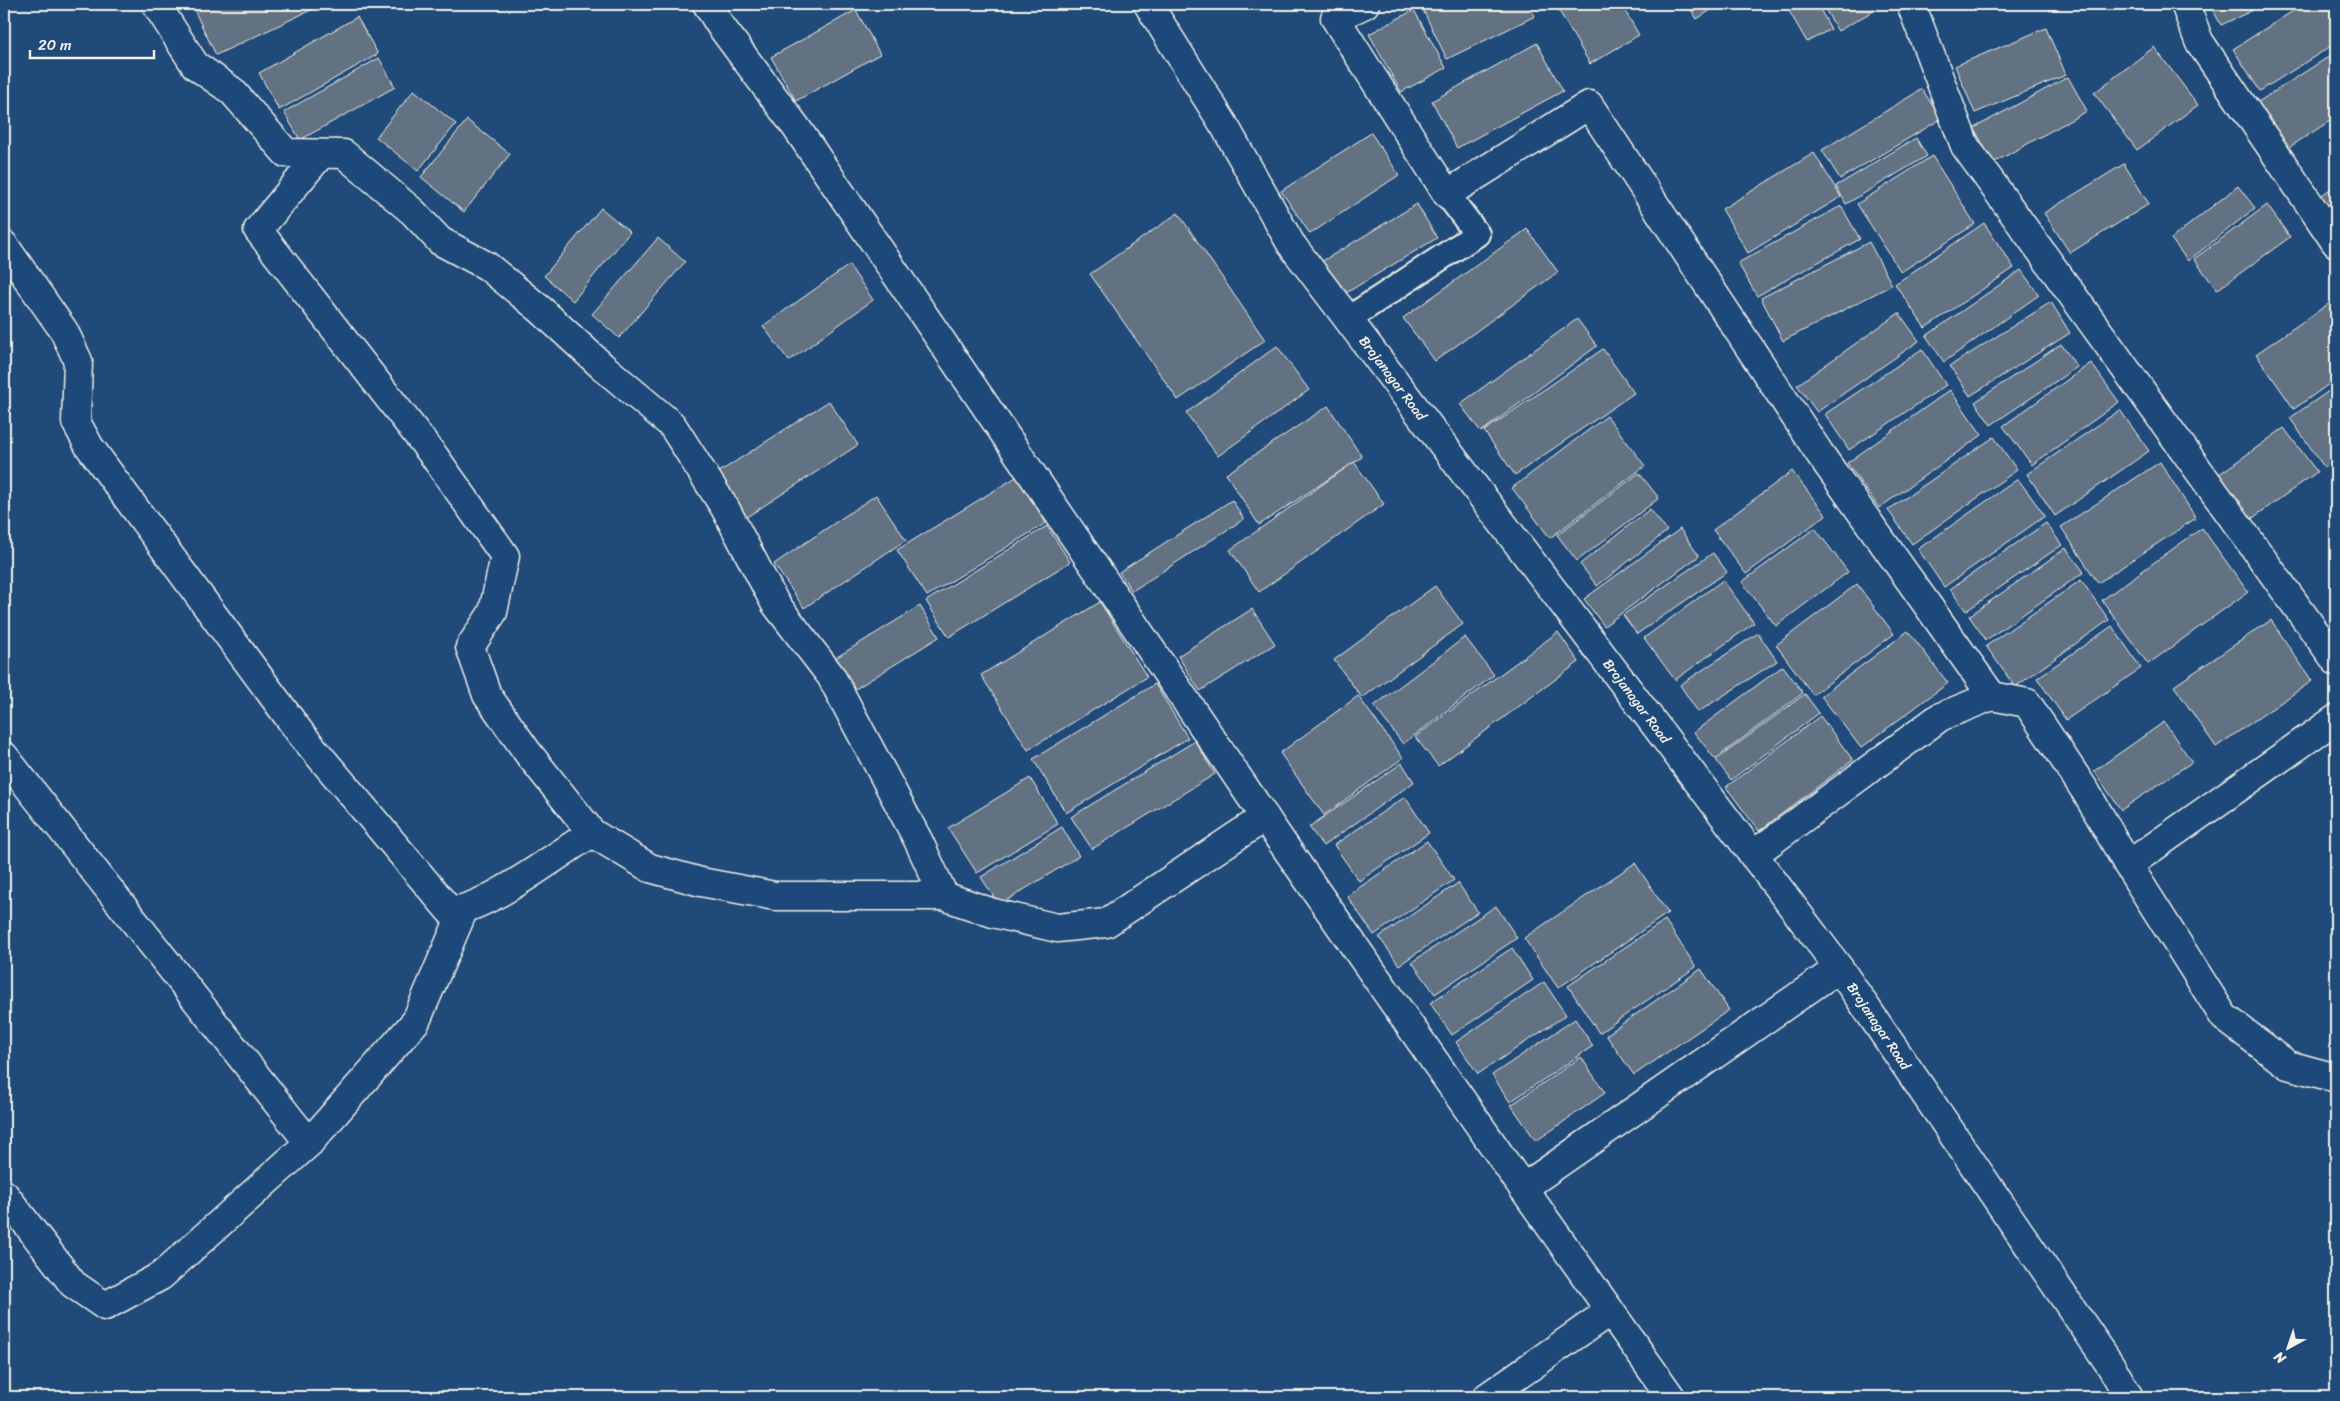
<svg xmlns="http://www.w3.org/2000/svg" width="2340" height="1401" viewBox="0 0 2340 1401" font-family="Sriracha,sans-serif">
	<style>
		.building { fill: #627282; stroke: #f4f1e8 }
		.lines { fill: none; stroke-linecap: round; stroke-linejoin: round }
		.lane-casing { stroke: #f4f1e8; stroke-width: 28 }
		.street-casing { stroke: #f4f1e8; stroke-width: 31 }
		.lane { stroke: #1f4a7a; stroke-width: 24 }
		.street { stroke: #1f4a7a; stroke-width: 28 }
		.labels { text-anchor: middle; stroke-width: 4.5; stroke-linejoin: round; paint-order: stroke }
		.street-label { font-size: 14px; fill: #f4f1e8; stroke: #1f4a7a }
	</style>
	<rect width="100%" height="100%" fill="#1f4a7a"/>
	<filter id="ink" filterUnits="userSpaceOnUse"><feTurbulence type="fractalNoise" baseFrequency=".02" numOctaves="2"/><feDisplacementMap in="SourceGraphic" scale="10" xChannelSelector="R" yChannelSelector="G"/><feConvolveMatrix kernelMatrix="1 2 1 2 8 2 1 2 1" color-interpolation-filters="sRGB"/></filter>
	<g filter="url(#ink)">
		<g class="building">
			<polygon points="212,4 311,4 313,9 216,55 195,12"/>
			<polygon points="1436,4 1528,4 1535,16 1447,59 1423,10"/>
			<polygon points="1555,4 1621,4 1639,35 1590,64"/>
			<polygon points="1687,4 1720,4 1697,19"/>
			<polygon points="1785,4 1817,4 1831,29 1807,42"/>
			<polygon points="1822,4 1872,4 1875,10 1838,31"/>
			<polygon points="2047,4 2069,4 2050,11"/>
			<polygon points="2210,4 2266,4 2221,25"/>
			<polygon points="2304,4 2336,4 2336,43 2260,91 2233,49"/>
			<polygon points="856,10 880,54 796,101 771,57"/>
			<polygon points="1414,10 1446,68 1401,92 1369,34"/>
			<polygon points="357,17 378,54 279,110 259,73"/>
			<polygon points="2046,28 2066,75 1975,113 1955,66"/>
			<polygon points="1537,43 1563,91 1457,148 1432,101"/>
			<polygon points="2154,47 2198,105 2137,150 2094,93"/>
			<polygon points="2336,52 2336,117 2285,150 2255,104"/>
			<polygon points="379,58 395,87 300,140 284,112"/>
			<polygon points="2068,77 2087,111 1993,163 1974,128"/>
			<polygon points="1922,89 1941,119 1840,179 1822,150"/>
			<polygon points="414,90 456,124 418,171 376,137"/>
			<polygon points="467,120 510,154 464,212 421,177"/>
			<polygon points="1371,133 1399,175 1310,234 1281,191"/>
			<polygon points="1916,138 1927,156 1846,204 1836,186"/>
			<polygon points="1814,153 1841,197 1748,253 1722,209"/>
			<polygon points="1932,156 1975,224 1901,272 1857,204"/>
			<polygon points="2124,164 2149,204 2070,253 2044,213"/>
			<polygon points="2336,185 2336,221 2319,197"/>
			<polygon points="2238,186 2255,208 2188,261 2171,239"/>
			<polygon points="1417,204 1437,238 1336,299 1316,265"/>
			<polygon points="2267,205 2290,237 2217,290 2194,259"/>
			<polygon points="1841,206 1860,239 1757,296 1738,263"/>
			<polygon points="601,208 630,232 573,301 544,276"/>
			<polygon points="1178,213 1265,340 1178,400 1090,274"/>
			<polygon points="1984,223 2014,268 1925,328 1895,284"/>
			<polygon points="1527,229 1558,272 1435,361 1403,318"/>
			<polygon points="658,238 685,262 619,338 592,314"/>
			<polygon points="1869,242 1892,285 1783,341 1761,298"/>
			<polygon points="849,265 873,300 789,361 763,326"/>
			<polygon points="2021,270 2039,295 1944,362 1926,336"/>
			<polygon points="2334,300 2336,303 2336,379 2294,409 2256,354"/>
			<polygon points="2051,302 2070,333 1970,396 1950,366"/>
			<polygon points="1899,313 1919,341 1817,412 1797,385"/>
			<polygon points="1577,319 1597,346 1481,432 1460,404"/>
			<polygon points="2061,344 2077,367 1991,425 1975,402"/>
			<polygon points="1277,346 1309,390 1218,456 1186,413"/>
			<polygon points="1603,349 1634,393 1515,475 1484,431"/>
			<polygon points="1922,349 1946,385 1849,450 1825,414"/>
			<polygon points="2091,363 2119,402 2032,465 2003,426"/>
			<polygon points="2336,386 2336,459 2324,467 2290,418"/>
			<polygon points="1950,390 1982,435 1879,508 1847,463"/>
			<polygon points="829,401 858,445 745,518 716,474"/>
			<polygon points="1328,406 1362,457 1259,525 1226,474"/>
			<polygon points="2120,410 2149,451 2055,516 2027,474"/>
			<polygon points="1607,416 1645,466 1550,538 1512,488"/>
			<polygon points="2284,428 2317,472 2250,520 2218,475"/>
			<polygon points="1994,437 2017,470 1912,544 1888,510"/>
			<polygon points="1354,462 1384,504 1259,592 1230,550"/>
			<polygon points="2160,462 2196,518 2098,583 2061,527"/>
			<polygon points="1792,471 1826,515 1746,574 1713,530"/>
			<polygon points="1639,473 1659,498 1577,561 1557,535"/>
			<polygon points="1018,476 1046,523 927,596 897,550"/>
			<polygon points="2018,479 2045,516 1944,587 1918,549"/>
			<polygon points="876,495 906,540 804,608 774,564"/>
			<polygon points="1232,500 1244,519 1132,591 1119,572"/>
			<polygon points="1650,509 1667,531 1597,586 1580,564"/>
			<polygon points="2046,523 2062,545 1966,611 1950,589"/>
			<polygon points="1047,526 1070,562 949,637 926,601"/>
			<polygon points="1815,528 1848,572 1776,626 1742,582"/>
			<polygon points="2202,528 2248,592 2148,664 2102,600"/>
			<polygon points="1680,529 1699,556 1604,626 1584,599"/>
			<polygon points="2066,548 2084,572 1986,640 1969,616"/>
			<polygon points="1713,553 1727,572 1637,634 1623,615"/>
			<polygon points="1723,580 1754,623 1675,680 1644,638"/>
			<polygon points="2081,580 2109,620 2015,687 1986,646"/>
			<polygon points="1857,584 1894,634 1813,695 1776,645"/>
			<polygon points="1435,586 1463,624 1362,698 1334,660"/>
			<polygon points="1100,602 1147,677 1028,750 981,675"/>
			<polygon points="920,606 939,637 849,693 829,662"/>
			<polygon points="1252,609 1275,644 1200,691 1178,656"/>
			<polygon points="2271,620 2312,681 2216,747 2174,686"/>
			<polygon points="2112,626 2141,668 2066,720 2037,678"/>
			<polygon points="1908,631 1948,683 1861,748 1821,696"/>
			<polygon points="1558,632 1579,662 1438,766 1415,737"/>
			<polygon points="1758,633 1777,661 1698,712 1680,685"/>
			<polygon points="1465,637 1494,675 1403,744 1374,706"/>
			<polygon points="1783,666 1803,693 1715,759 1694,732"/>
			<polygon points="1155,684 1188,738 1066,813 1033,759"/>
			<polygon points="1805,694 1819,713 1731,780 1716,760"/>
			<polygon points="1358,696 1403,758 1324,815 1280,753"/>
			<polygon points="1820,716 1853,760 1759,831 1726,787"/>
			<polygon points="2164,722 2192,762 2121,810 2094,771"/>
			<polygon points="1195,741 1215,774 1092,849 1071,817"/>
			<polygon points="1402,763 1414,782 1323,846 1309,827"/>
			<polygon points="1030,778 1058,824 977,873 948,828"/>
			<polygon points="1405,797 1429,833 1359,881 1334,845"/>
			<polygon points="1062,827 1079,856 999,905 981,877"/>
			<polygon points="1427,841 1454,880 1374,935 1347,896"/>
			<polygon points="1635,863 1668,913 1558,988 1524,938"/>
			<polygon points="1458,883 1478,912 1399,965 1379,937"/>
			<polygon points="1496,906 1517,938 1435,994 1412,962"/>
			<polygon points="1665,920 1696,967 1599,1033 1568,986"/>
			<polygon points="1512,948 1533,980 1452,1035 1430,1003"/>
			<polygon points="1701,969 1729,1010 1634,1075 1606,1035"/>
			<polygon points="1544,982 1566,1015 1478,1074 1456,1042"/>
			<polygon points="1575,1019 1593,1046 1510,1102 1492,1075"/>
			<polygon points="1581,1057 1605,1093 1536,1141 1511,1105"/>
		</g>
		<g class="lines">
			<g class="lane-casing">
				<polyline id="lane" points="1348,319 1477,234 1447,194"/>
			</g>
			<g class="street-casing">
				<g id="street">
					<polyline points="156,4 195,65 232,91 286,153 344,154 413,212 440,241 487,266 541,310 602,366 672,425 725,508 775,603 831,676 918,840 944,896 993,913 1057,928 1106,923 1265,817"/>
					<polyline points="707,4 720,25 796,127 1281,841 1523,1188 1839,968"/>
					<polyline points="1148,4 1224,125 1291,244 1839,968 2111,1366 2129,1397"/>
					<polyline points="1365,4 1335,18 1447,194 1589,105 1820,454 1992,696"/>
					<polyline points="1911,4 1965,146 2336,661"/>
					<polyline points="2185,4 2199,41 2336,243"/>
					<polyline points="321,154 258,230 434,456 505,556 493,612 470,647 487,695 528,753 592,833 650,868 701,882 775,896 944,896"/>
					<path d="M4 245 64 331 78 361 76 422 89 446 301 734 450 911C486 910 559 853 592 833"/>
					<polyline points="4,756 309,1143"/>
					<polyline points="1753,855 1940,717 1992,696 2027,703 2086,792 2128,865 2336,719"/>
					<polyline points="2128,865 2224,1017 2288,1065 2336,1078"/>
					<polyline points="1523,1188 1671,1397"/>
					<polyline points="4,1194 73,1284 105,1306 161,1276 309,1143 416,1021 463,911"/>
					<polyline points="1487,1397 1610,1311"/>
				</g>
			</g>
			<use href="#lane" class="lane"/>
			<use href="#street" class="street"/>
		</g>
	</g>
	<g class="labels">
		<g class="street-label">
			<text transform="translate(1393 378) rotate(53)" y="5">Brajanagar Road</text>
			<text transform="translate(1637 701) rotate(53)" y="5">Brajanagar Road</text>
			<text transform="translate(1879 1026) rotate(56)" y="5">Brajanagar Road</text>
		</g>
	</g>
	<rect width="2340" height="1401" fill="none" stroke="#1f4a7a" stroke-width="20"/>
	<rect x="10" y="10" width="2320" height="1381" fill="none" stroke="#f4f1e8" stroke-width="2" filter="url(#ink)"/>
	<g transform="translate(2288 1348) rotate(220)" stroke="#1f4a7a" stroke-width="4" paint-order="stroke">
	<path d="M0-4L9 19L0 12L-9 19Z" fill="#f4f1e8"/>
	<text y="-8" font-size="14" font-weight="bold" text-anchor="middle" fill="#f4f1e8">N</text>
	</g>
	<path d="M30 50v8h124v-8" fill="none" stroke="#f4f1e8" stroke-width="2.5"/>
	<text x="38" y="50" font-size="15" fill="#f4f1e8" stroke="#1f4a7a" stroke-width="4" paint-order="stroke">20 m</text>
</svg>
